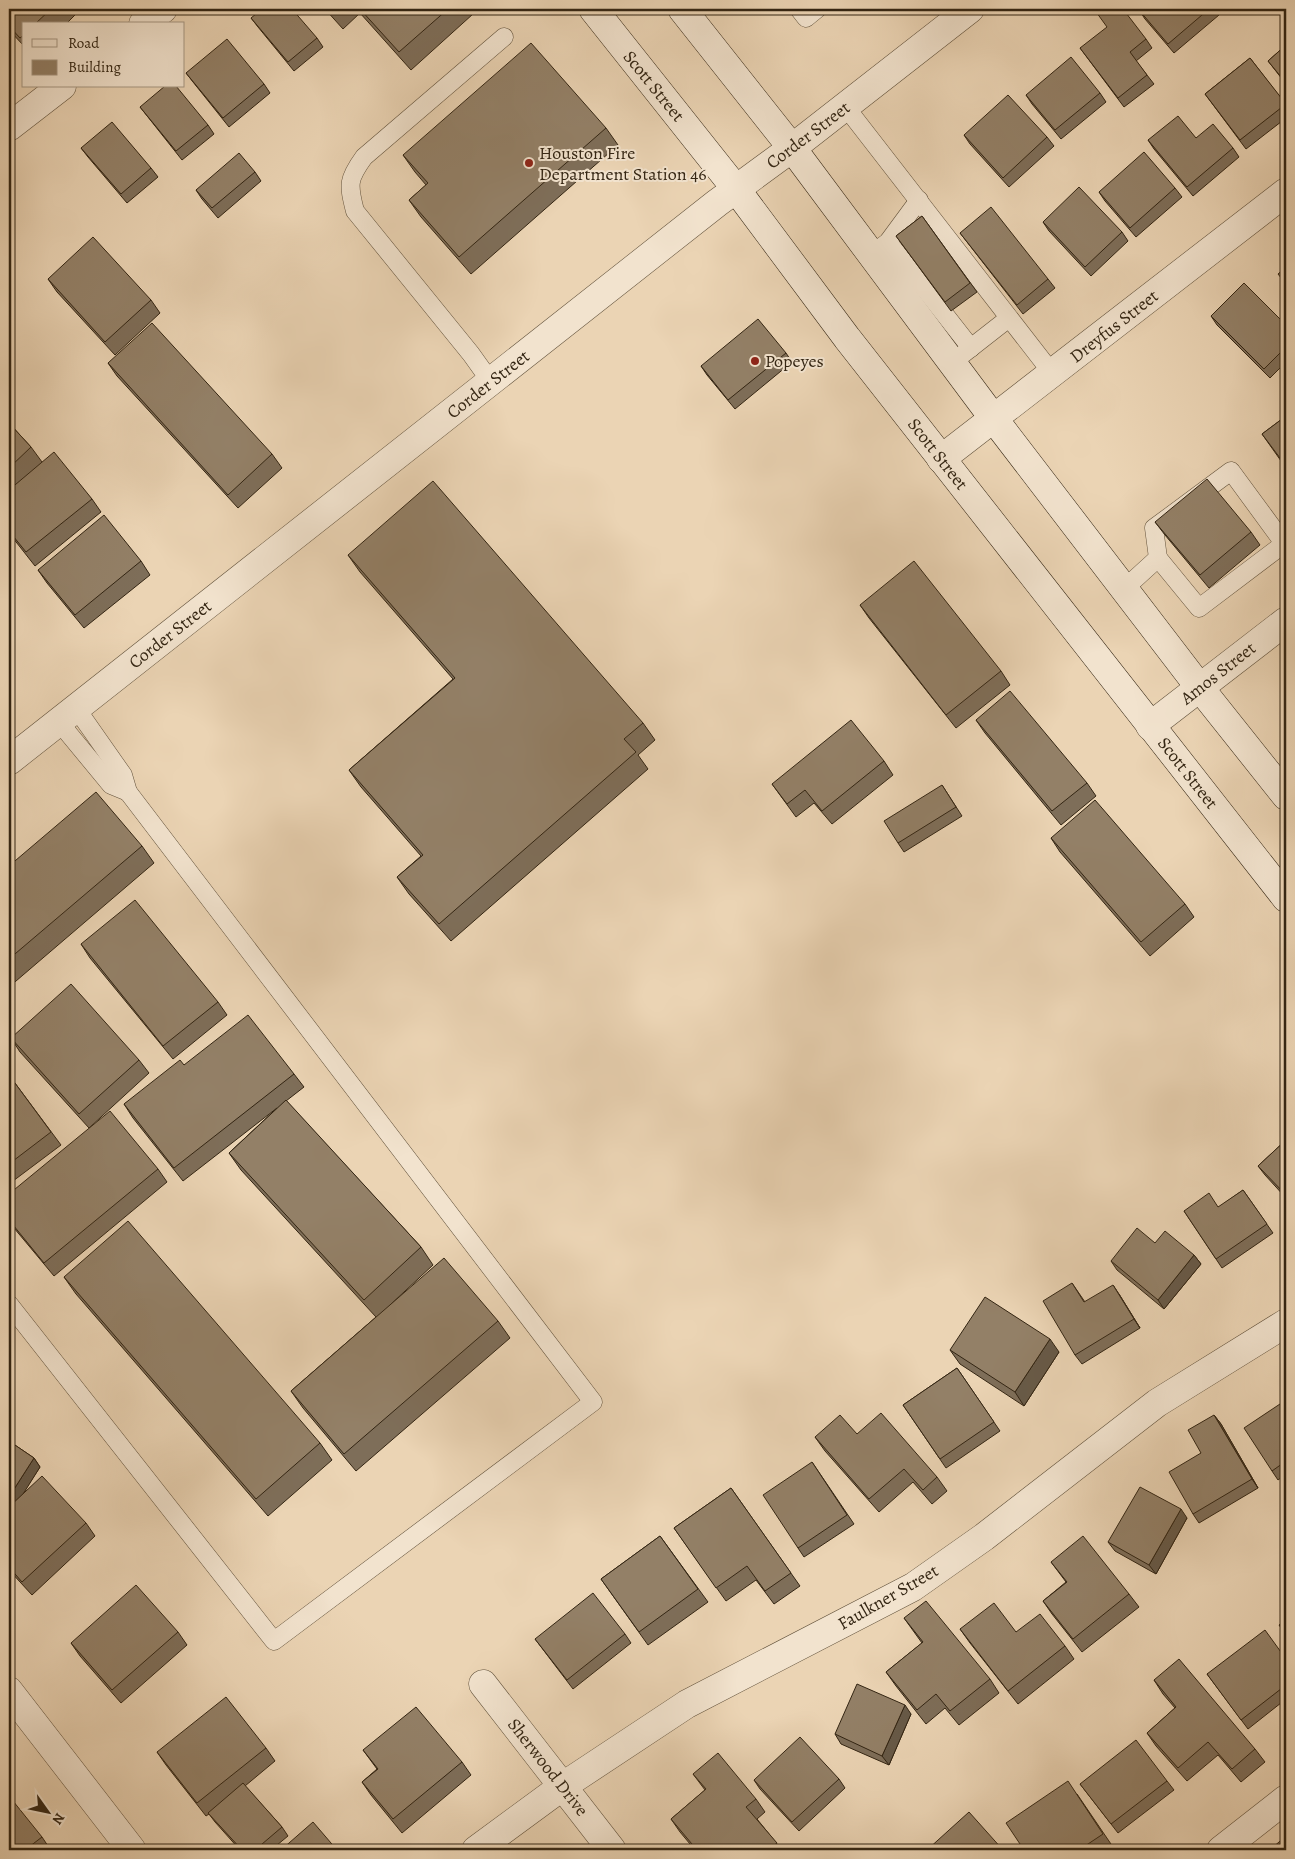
<svg xmlns="http://www.w3.org/2000/svg" width="1295" height="1859" viewBox="0 0 1295 1859" font-family="Alegreya,serif">
	<style>
		.lines { fill: none; stroke-linecap: round; stroke-linejoin: round }
		.lane-casing { stroke: #61513b; stroke-width: 19 }
		.street-casing { stroke: #61513b; stroke-width: 29 }
		.secondary-casing { stroke: #332513; stroke-width: 29 }
		.lane { stroke: #f2e3ce; stroke-width: 18 }
		.street { stroke: #f2e3ce; stroke-width: 28 }
		.secondary { stroke: #f2e3ce; stroke-width: 28 }
		.wall { fill: #7e6e59; stroke: #332513 }
		.shaded-wall { fill: #675a48; stroke: #332513 }
		.building { fill: #938067; stroke: #332513 }
		.poi-dot { fill: #8f2418; stroke: #f2e3ce; stroke-width: 2 }
		.labels { text-anchor: middle; stroke-width: 4; stroke-linejoin: round; paint-order: stroke }
		.street-label { font-size: 18px; fill: #332513; stroke: #f2e3ce }
		.poi-label { font-size: 18px; fill: #332513; stroke: #f2e3ce; text-anchor: start }
	</style>
	<rect width="100%" height="100%" fill="#ebd4b4"/>
	<filter id="stains"><feTurbulence type="fractalNoise" baseFrequency=".004" numOctaves="4"/><feColorMatrix values="0 0 0 0 .2 0 0 0 0 .09 0 0 0 0 .02 0 0 0 .5 -.17"/></filter>
	<radialGradient id="worn" r=".72"><stop offset=".6" stop-color="#630" stop-opacity="0"/><stop offset="1" stop-color="#630" stop-opacity=".3"/></radialGradient>
	<g class="lines">
		<g class="lane-casing">
			<g id="lane">
				<polyline points="799,9 806,18 817,9"/>
				<polyline points="845,106 1052,373"/>
				<polyline points="888,242 971,348"/>
				<polyline points="880,248 888,242 919,200"/>
				<polyline points="963,354 1009,318"/>
				<path d="M491 382 471 354 355 211C348 184 348 179 364 157L504 37"/>
				<polyline points="1158,558 1199,608 1285,543"/>
				<polyline points="1124,589 1158,558 1154,528 1231,471 1286,546"/>
				<polyline points="59,722 111,785 128,792"/>
				<polyline points="9,1304 274,1641 593,1402 128,792 123,775 76,708"/>
			</g>
		</g>
		<g class="street-casing">
			<g id="street">
				<polyline points="143,24 163,9"/>
				<polyline points="9,127 62,86"/>
				<polyline points="941,459 1286,192"/>
				<polyline points="1150,726 1286,621"/>
				<polyline points="9,761 717,203 792,148 970,9"/>
				<polyline points="483,1684 612,1850"/>
				<polyline points="9,1691 132,1850"/>
				<polyline points="476,1850 563,1786 687,1704 913,1587 984,1537 1157,1403 1286,1323"/>
				<polyline points="1221,1850 1286,1799"/>
			</g>
		</g>
		<g class="secondary-casing">
			<g id="secondary">
				<polyline points="593,9 736,189 847,338 1286,898"/>
				<polyline points="682,9 792,148 994,419 1200,688 1286,796"/>
			</g>
		</g>
		<use href="#lane" class="lane"/>
		<use href="#street" class="street"/>
		<use href="#secondary" class="secondary"/>
	</g>
	<g class="wall">
		<polygon points="9,9 81,9 66,24 24,24 24,46 9,30"/>
		<polygon points="325,9 470,9 473,14 411,70 360,13 343,29"/>
		<polygon points="1140,9 1215,9 1219,15 1174,53 1145,19 1139,10"/>
		<polygon points="251,18 317,38 323,47 294,71 258,27"/>
		<polygon points="1146,39 1152,48 1136,61 1154,84 1124,107 1080,48"/>
		<polygon points="1286,45 1286,84 1268,61"/>
		<polygon points="1250,58 1286,105 1286,118 1246,149 1205,94"/>
		<polygon points="186,73 264,84 270,93 229,127 193,82"/>
		<polygon points="1100,93 1106,102 1061,139 1032,104 1026,95"/>
		<polygon points="140,107 208,125 214,134 182,160"/>
		<polygon points="606,128 618,145 471,274 421,217 409,200 426,185 415,172 403,155"/>
		<polygon points="964,135 1047,137 1054,146 1009,187 970,144"/>
		<polygon points="1196,138 1233,148 1239,157 1193,196 1154,149 1148,140"/>
		<polygon points="81,148 151,168 158,177 127,203 88,157"/>
		<polygon points="255,172 261,181 218,218 202,199 196,190"/>
		<polygon points="1175,188 1182,197 1136,237 1105,201 1099,192"/>
		<polygon points="922,216 977,292 951,311 896,236"/>
		<polygon points="1043,222 1122,232 1128,241 1091,276 1049,231"/>
		<polygon points="960,233 1048,279 1055,288 1023,314"/>
		<polygon points="48,279 151,300 160,313 115,355 57,292"/>
		<polygon points="1211,316 1286,325 1286,362 1270,378 1217,325"/>
		<polygon points="786,353 792,362 735,409 707,375 701,366"/>
		<polygon points="108,363 272,454 282,468 238,508 117,376"/>
		<polygon points="1286,416 1286,468 1262,434"/>
		<polygon points="9,423 31,447 42,462 92,499 101,512 35,566 9,533"/>
		<polygon points="1155,522 1251,532 1260,545 1209,588 1165,535"/>
		<polygon points="348,555 643,723 655,740 638,755 648,769 451,941 409,894 397,877 421,856 361,787 349,770 453,679 360,572"/>
		<polygon points="141,561 150,575 84,628 47,583 38,570"/>
		<polygon points="860,605 1001,671 1010,685 956,728 869,618"/>
		<polygon points="976,720 1087,783 1096,796 1061,825 985,733"/>
		<polygon points="884,761 893,775 832,824 814,803 796,817 772,784"/>
		<polygon points="942,785 962,816 904,852 898,843"/>
		<polygon points="1051,838 1185,904 1194,917 1150,956 1060,852"/>
		<polygon points="142,846 154,863 9,987 9,866"/>
		<polygon points="81,944 218,1002 227,1015 173,1059 90,958"/>
		<polygon points="11,1038 139,1060 149,1073 89,1128 20,1052"/>
		<polygon points="184,1065 294,1074 304,1087 286,1101 421,1247 433,1265 390,1305 498,1321 510,1338 356,1471 303,1408 291,1391 376,1317 241,1170 229,1153 277,1108 183,1181 133,1118 124,1104"/>
		<polygon points="9,1075 61,1145 9,1184"/>
		<polygon points="1286,1140 1286,1198 1265,1175 1258,1166"/>
		<polygon points="158,1169 167,1182 54,1276 9,1222 9,1194"/>
		<polygon points="1243,1190 1273,1233 1222,1268 1184,1211 1219,1207"/>
		<polygon points="1194,1255 1201,1264 1164,1309 1117,1270 1111,1261"/>
		<polygon points="64,1277 320,1443 332,1460 268,1516 76,1294"/>
		<polygon points="1072,1283 1085,1302 1119,1294 1140,1328 1082,1364 1075,1355"/>
		<polygon points="950,1350 1059,1352 1024,1406 960,1364"/>
		<polygon points="957,1368 1000,1431 946,1468 903,1405"/>
		<polygon points="1286,1400 1286,1474 1278,1480 1272,1471"/>
		<polygon points="1214,1415 1221,1424 1258,1488 1199,1523 1193,1514 1201,1453"/>
		<polygon points="857,1434 937,1477 947,1491 932,1504 913,1482 879,1512 825,1451 815,1437"/>
		<polygon points="9,1441 34,1458 40,1467 23,1493 86,1523 95,1536 32,1595 9,1570"/>
		<polygon points="812,1462 854,1524 804,1557 798,1548"/>
		<polygon points="731,1488 800,1586 774,1604 756,1580 726,1601 674,1528"/>
		<polygon points="1187,1518 1156,1574 1115,1551 1108,1542"/>
		<polygon points="660,1536 708,1602 648,1645 601,1579"/>
		<polygon points="1051,1562 1129,1594 1139,1607 1082,1652 1052,1614 1043,1601 1066,1582"/>
		<polygon points="904,1618 990,1679 999,1693 959,1725 945,1708 926,1724 896,1686 886,1672 922,1643"/>
		<polygon points="960,1629 1016,1632 1065,1646 1074,1659 1018,1704 970,1643"/>
		<polygon points="178,1632 187,1645 121,1703 80,1656 71,1643"/>
		<polygon points="625,1634 631,1643 573,1689 535,1639"/>
		<polygon points="1286,1659 1286,1699 1248,1729 1207,1674"/>
		<polygon points="1154,1680 1255,1749 1265,1762 1241,1782 1218,1755 1187,1781 1156,1746 1147,1733 1175,1708 1163,1694"/>
		<polygon points="911,1714 889,1765 841,1744 835,1734"/>
		<polygon points="266,1748 275,1761 245,1786 282,1827 288,1836 271,1850 240,1850 215,1822 209,1814 206,1816 166,1765 157,1752"/>
		<polygon points="363,1750 462,1762 471,1775 402,1833 371,1795 362,1782 377,1769"/>
		<polygon points="693,1774 756,1799 765,1812 757,1819 782,1850 695,1850 680,1832 671,1819 705,1790"/>
		<polygon points="839,1779 845,1788 799,1831 760,1789 754,1780"/>
		<polygon points="1167,1781 1174,1790 1118,1833 1080,1784"/>
		<polygon points="1077,1794 1113,1847 1108,1850 1024,1850"/>
		<polygon points="42,1837 48,1846 43,1850 9,1850"/>
	</g>
	<g class="shaded-wall">
		<polygon points="1194,1255 1201,1264 1164,1309 1158,1300"/>
		<polygon points="1113,1285 1119,1294 1140,1328 1134,1319"/>
		<polygon points="1050,1339 1059,1352 1024,1406 1015,1392"/>
		<polygon points="1214,1415 1221,1424 1258,1488 1252,1479"/>
		<polygon points="34,1458 40,1467 10,1515 9,1513 9,1497"/>
		<polygon points="1181,1509 1187,1518 1156,1574 1149,1565"/>
		<polygon points="905,1705 911,1714 889,1765 882,1756"/>
	</g>
	<g class="building">
		<polygon points="9,9 51,9 35,24 24,24 24,35 20,38 9,26"/>
		<polygon points="262,9 292,9 317,38 288,62 251,18"/>
		<polygon points="329,9 335,9 331,12"/>
		<polygon points="360,9 448,9 399,52"/>
		<polygon points="1094,9 1123,9 1146,39 1130,52 1147,75 1118,98 1080,48 1107,27"/>
		<polygon points="1140,9 1209,9 1168,44 1139,10"/>
		<polygon points="227,39 264,84 223,118 186,73"/>
		<polygon points="531,43 606,128 459,257 409,200 428,183 403,155"/>
		<polygon points="1286,45 1286,83 1268,61"/>
		<polygon points="1071,57 1100,93 1055,130 1026,95"/>
		<polygon points="1250,58 1286,104 1240,140 1205,94"/>
		<polygon points="165,86 176,86 208,125 176,151 140,107"/>
		<polygon points="1008,95 1047,137 1003,178 964,135"/>
		<polygon points="1178,116 1196,138 1213,124 1233,148 1187,187 1148,140"/>
		<polygon points="112,122 151,168 121,194 81,148"/>
		<polygon points="1144,152 1175,188 1130,228 1099,192"/>
		<polygon points="239,153 255,172 212,208 196,190"/>
		<polygon points="1079,187 1122,232 1085,267 1043,222"/>
		<polygon points="991,207 1048,279 1017,305 960,233"/>
		<polygon points="922,216 970,283 945,302 896,236"/>
		<polygon points="93,237 151,300 105,342 48,279"/>
		<polygon points="1286,267 1286,284 1278,274"/>
		<polygon points="1244,283 1286,325 1286,347 1264,369 1211,316"/>
		<polygon points="758,319 786,353 728,400 701,366"/>
		<polygon points="152,323 272,454 228,495 108,363"/>
		<polygon points="1286,416 1286,466 1262,434"/>
		<polygon points="9,423 31,447 9,468"/>
		<polygon points="54,452 92,499 26,552 9,531 9,490"/>
		<polygon points="1207,479 1251,532 1200,575 1155,522"/>
		<polygon points="433,481 643,723 624,739 636,752 439,924 397,877 423,855 349,770 455,678 348,555"/>
		<polygon points="104,515 141,561 75,615 38,570"/>
		<polygon points="914,561 1001,671 946,715 860,605"/>
		<polygon points="1010,691 1087,783 1052,811 976,720"/>
		<polygon points="851,720 884,761 822,811 805,790 787,804 772,784"/>
		<polygon points="942,785 956,807 898,843 884,821"/>
		<polygon points="96,792 142,846 9,959 9,866"/>
		<polygon points="1095,800 1185,904 1141,942 1051,838"/>
		<polygon points="135,900 218,1002 163,1046 81,944"/>
		<polygon points="71,984 139,1060 79,1114 11,1038"/>
		<polygon points="248,1015 294,1074 174,1168 124,1104 180,1060 184,1065"/>
		<polygon points="9,1075 51,1132 9,1164"/>
		<polygon points="286,1100 421,1247 364,1300 229,1153"/>
		<polygon points="110,1111 158,1169 44,1263 9,1220 9,1194"/>
		<polygon points="1286,1140 1286,1195 1258,1166"/>
		<polygon points="1243,1190 1267,1224 1216,1259 1184,1211 1209,1193 1218,1207"/>
		<polygon points="128,1221 320,1443 256,1499 64,1277"/>
		<polygon points="1137,1228 1155,1243 1165,1231 1194,1255 1158,1300 1111,1261"/>
		<polygon points="444,1258 498,1321 344,1454 291,1391"/>
		<polygon points="1072,1283 1084,1302 1113,1285 1134,1319 1075,1355 1043,1301"/>
		<polygon points="985,1297 1050,1339 1015,1392 950,1350"/>
		<polygon points="957,1368 994,1422 940,1459 903,1405"/>
		<polygon points="1286,1400 1286,1461 1272,1471 1244,1428"/>
		<polygon points="881,1413 937,1477 923,1490 904,1469 869,1499 815,1437 840,1415 857,1434"/>
		<polygon points="1214,1415 1252,1479 1193,1514 1169,1472 1201,1453 1188,1430"/>
		<polygon points="9,1441 34,1458 9,1497"/>
		<polygon points="812,1462 847,1515 798,1548 763,1495"/>
		<polygon points="42,1476 86,1523 22,1582 9,1567 9,1507"/>
		<polygon points="1140,1487 1181,1509 1149,1565 1108,1542"/>
		<polygon points="731,1488 791,1573 765,1591 747,1566 716,1588 674,1528"/>
		<polygon points="660,1536 698,1589 639,1632 601,1579"/>
		<polygon points="1083,1536 1129,1594 1073,1639 1043,1601 1067,1582 1051,1562"/>
		<polygon points="136,1585 178,1632 112,1690 71,1643"/>
		<polygon points="593,1593 625,1634 567,1680 535,1639"/>
		<polygon points="926,1601 990,1679 950,1711 936,1694 917,1710 886,1672 923,1642 904,1618"/>
		<polygon points="994,1603 1016,1632 1040,1614 1065,1646 1008,1691 960,1629"/>
		<polygon points="1286,1620 1286,1635 1279,1625"/>
		<polygon points="1265,1630 1286,1659 1286,1685 1241,1720 1207,1674"/>
		<polygon points="1179,1659 1255,1749 1232,1769 1208,1742 1178,1768 1147,1733 1176,1707 1154,1680"/>
		<polygon points="857,1684 905,1705 882,1756 835,1734"/>
		<polygon points="226,1697 266,1748 197,1803 157,1752"/>
		<polygon points="416,1707 462,1762 393,1819 362,1782 378,1769 363,1750"/>
		<polygon points="800,1737 839,1779 792,1822 754,1780"/>
		<polygon points="1136,1740 1167,1781 1111,1824 1080,1784"/>
		<polygon points="718,1753 756,1799 746,1807 777,1843 768,1850 697,1850 671,1819 706,1789 693,1774"/>
		<polygon points="1068,1781 1103,1834 1079,1850 1024,1850 1006,1823"/>
		<polygon points="243,1783 282,1827 255,1850 242,1850 208,1813"/>
		<polygon points="9,1796 42,1837 25,1850 9,1850"/>
		<polygon points="969,1812 1003,1850 927,1850"/>
		<polygon points="313,1822 337,1850 281,1850"/>
		<polygon points="1286,1836 1286,1850 1274,1850 1272,1848"/>
	</g>
	<g class="poi-dot">
		<circle cx="529" cy="163" r="5"/>
		<circle cx="755" cy="361" r="5"/>
	</g>
	<g class="labels">
		<g class="street-label">
			<text transform="translate(654 86) rotate(51)" y="6">Scott Street</text>
			<text transform="translate(808 135) rotate(-37)" y="6">Corder Street</text>
			<text transform="translate(1114 326) rotate(-38)" y="6">Dreyfus Street</text>
			<text transform="translate(488 384) rotate(-38)" y="6">Corder Street</text>
			<text transform="translate(938 454) rotate(52)" y="6">Scott Street</text>
			<text transform="translate(170 634) rotate(-38)" y="6">Corder Street</text>
			<text transform="translate(1218 673) rotate(-38)" y="6">Amos Street</text>
			<text transform="translate(1188 773) rotate(52)" y="6">Scott Street</text>
			<text transform="translate(888 1597) rotate(-30)" y="6">Faulkner Street</text>
			<text transform="translate(548 1767) rotate(52)" y="6">Sherwood Drive</text>
		</g>
		<g class="poi-label">
			<text x="539" y="159">Houston Fire<tspan x="539" dy="21">Department Station 46</tspan></text>
			<text x="765" y="367">Popeyes</text>
		</g>
	</g>
	<rect width="1295" height="1859" fill="none" stroke="#ebd4b4" stroke-width="30"/>
	<rect x="10" y="10" width="1275" height="1839" fill="none" stroke="#332513" stroke-width="2.5"/>
	<rect x="15" y="15" width="1265" height="1829" fill="none" stroke="#332513"/>
	<rect x="22" y="22" width="162" height="65" fill="#f2e3ce" stroke="#a69783"/>
	<rect x="32" y="39" width="25" height="8" fill="#f2e3ce" stroke="#a69783"/>
	<text x="68" y="48" font-size="15" fill="#332513">Road</text>
	<rect x="32" y="60" width="25" height="15" fill="#938067" stroke="#a69783"/>
	<text x="68" y="72" font-size="15" fill="#332513">Building</text>
	<g transform="translate(48 1812) rotate(123)" stroke="#f2e3ce" stroke-width="4" paint-order="stroke">
	<path d="M0-4L9 19L0 12L-9 19Z" fill="#332513"/>
	<text y="-8" font-size="14" font-weight="bold" text-anchor="middle" fill="#332513">N</text>
	</g>
	<rect width="100%" height="100%" filter="url(#stains)"/>
	<rect width="100%" height="100%" fill="url(#worn)"/>
</svg>
